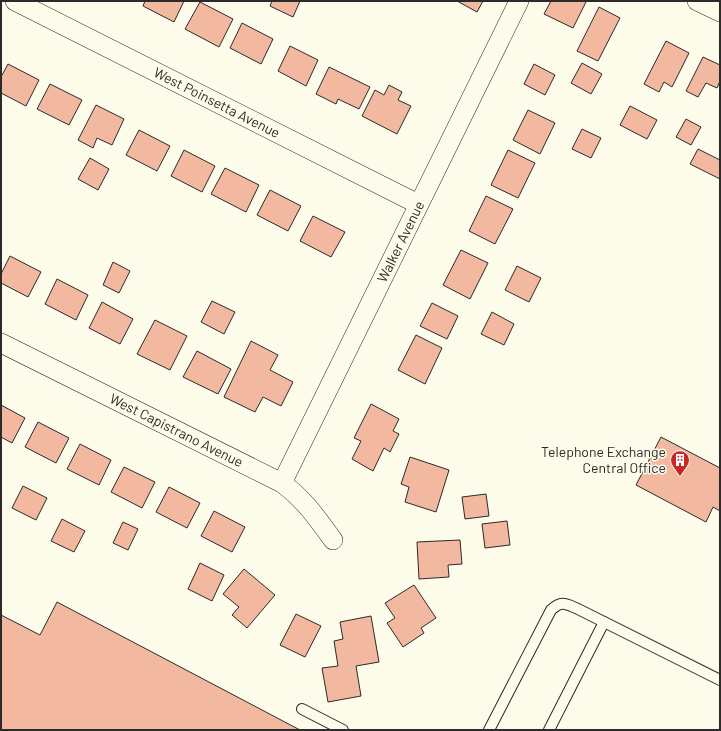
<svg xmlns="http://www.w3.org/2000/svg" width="721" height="731" viewBox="0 0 721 731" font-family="Barlow,sans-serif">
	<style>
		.building { fill: #f2b8a0; stroke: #2b2b2b }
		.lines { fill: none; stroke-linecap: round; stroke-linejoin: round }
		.lane-casing { stroke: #2b2b2b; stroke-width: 12 }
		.street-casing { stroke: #2b2b2b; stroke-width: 20 }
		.lane { stroke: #fdfbea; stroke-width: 10 }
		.street { stroke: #fdfbea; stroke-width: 19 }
		.labels { text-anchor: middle; stroke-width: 3; stroke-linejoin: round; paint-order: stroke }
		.street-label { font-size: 14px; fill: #2b2b2b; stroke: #fdfbea }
		.poi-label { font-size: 14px; fill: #2b2b2b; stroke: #fdfbea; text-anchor: end }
	</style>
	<rect width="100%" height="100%" fill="#fdfbea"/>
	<g class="building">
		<polygon points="145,1 184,1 174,22 143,6"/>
		<polygon points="272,1 300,1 293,17 270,6"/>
		<polygon points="457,1 483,1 477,12"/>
		<polygon points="551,1 585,1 586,2 573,28 544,14"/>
		<polygon points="200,2 233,19 219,47 185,29"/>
		<polygon points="599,7 620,18 598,61 577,51"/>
		<polygon points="242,23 273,39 261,64 230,48"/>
		<polygon points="666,41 689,53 672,87 664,82 659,92 644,84"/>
		<polygon points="290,46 318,60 306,86 278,71"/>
		<polygon points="703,57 720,65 720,81 717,88 706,83 698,97 686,91"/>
		<polygon points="582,63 602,74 591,94 571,83"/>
		<polygon points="8,64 39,80 26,106 1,93 1,77"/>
		<polygon points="534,64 555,75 545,95 524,84"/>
		<polygon points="329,67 370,87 359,109 338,99 336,104 316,94"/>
		<polygon points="50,84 82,100 69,125 37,109"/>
		<polygon points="389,85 402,92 398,100 411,106 397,134 362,116 375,90 384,95"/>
		<polygon points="96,105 124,119 112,145 97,138 93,148 78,140"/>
		<polygon points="630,106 657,120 647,139 620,125"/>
		<polygon points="528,110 555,123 540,154 513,140"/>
		<polygon points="686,119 701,127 691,145 676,137"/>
		<polygon points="582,129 601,138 591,158 572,149"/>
		<polygon points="139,130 170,146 157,171 126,155"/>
		<polygon points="698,149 720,160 720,179 690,164"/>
		<polygon points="184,150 215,166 202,192 171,176"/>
		<polygon points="508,150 535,163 518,198 491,185"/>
		<polygon points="90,158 109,169 98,190 78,179"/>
		<polygon points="225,168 259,185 246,212 211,194"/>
		<polygon points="270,190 301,206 288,231 257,215"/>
		<polygon points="486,196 513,209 495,244 469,231"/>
		<polygon points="313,216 345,232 331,257 300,241"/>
		<polygon points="461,250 488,263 470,299 443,285"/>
		<polygon points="10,256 41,272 28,297 1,283 1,274"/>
		<polygon points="113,262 130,271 119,293 103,285"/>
		<polygon points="517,266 541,278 529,302 505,290"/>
		<polygon points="57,279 88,295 76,320 45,304"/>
		<polygon points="212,301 235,312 224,334 201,322"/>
		<polygon points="102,302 133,319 120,344 89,328"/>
		<polygon points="432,303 458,316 447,339 420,326"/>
		<polygon points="492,312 514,324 504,345 481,334"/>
		<polygon points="155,320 187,336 170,370 137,354"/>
		<polygon points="416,335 442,348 425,384 398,370"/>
		<polygon points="251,341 278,355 270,370 293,382 281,406 263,397 255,412 224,397"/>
		<polygon points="197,351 231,369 218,394 183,377"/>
		<polygon points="371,404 399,419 393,431 399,434 390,452 384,448 373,471 352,459 361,441 354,438"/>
		<polygon points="1,405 25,418 12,443 1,437"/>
		<polygon points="38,422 69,438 56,463 25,447"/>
		<polygon points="661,437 720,468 720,511 713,507 706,522 636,485"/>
		<polygon points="80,444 111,460 99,485 67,469"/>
		<polygon points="410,457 449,470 436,512 405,502 409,487 401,484"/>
		<polygon points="124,467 155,482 142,508 111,492"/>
		<polygon points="23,486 47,498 36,520 12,508"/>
		<polygon points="169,487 200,503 187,528 156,512"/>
		<polygon points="486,494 489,516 465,519 462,497"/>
		<polygon points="214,511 245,527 232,552 201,536"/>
		<polygon points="62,519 85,531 74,552 51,541"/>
		<polygon points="507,521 510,545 485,548 482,524"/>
		<polygon points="123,522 138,529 128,550 113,543"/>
		<polygon points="460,540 462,564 448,565 449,577 419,579 417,542"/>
		<polygon points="200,563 224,575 212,601 188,589"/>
		<polygon points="244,569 275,595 247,628 232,615 239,607 223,594"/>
		<polygon points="414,585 436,618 421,628 424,633 403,647 387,623 395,618 385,603"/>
		<polygon points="57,602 300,730 1,730 1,615 40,635"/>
		<polygon points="296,614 321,626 305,657 280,645"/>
		<polygon points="371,616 379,662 356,666 361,696 328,702 322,668 338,666 334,641 343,639 340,622"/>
	</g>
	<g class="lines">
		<g class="lane-casing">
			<g id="lane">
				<polyline points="302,709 343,730"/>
				<path d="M489 730 551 610C562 600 566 604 578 609L720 680"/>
				<polyline points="549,730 604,622"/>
			</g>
		</g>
		<g class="street-casing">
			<g id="street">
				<path id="s1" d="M15 1 418 204"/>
				<polyline points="697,1 720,12"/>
				<path id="s2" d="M1 343 282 483C304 499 317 518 333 540"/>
				<path id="s3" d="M282 483 519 1"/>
			</g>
		</g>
		<use href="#lane" class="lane"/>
		<use href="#street" class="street"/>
	</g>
	<defs>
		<g id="building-pin" transform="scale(1)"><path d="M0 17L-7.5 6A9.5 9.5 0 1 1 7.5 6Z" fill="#c62828" stroke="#fdfbea"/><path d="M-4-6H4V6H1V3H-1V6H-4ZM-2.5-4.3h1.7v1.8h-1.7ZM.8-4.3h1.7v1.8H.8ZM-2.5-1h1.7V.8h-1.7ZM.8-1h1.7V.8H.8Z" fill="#fff"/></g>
	</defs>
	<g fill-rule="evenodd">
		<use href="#building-pin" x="680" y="460"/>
	</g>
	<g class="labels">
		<g class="street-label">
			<text dy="5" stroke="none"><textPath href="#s1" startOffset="226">West Poinsetta Avenue</textPath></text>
			<text dy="5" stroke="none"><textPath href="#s3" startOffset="269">Walker Avenue</textPath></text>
			<text dy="5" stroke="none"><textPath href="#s2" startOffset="196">West Capistrano Avenue</textPath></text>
		</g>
		<g class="poi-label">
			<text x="666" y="457">Telephone Exchange<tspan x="666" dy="16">Central Office</tspan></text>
		</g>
	</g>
	<rect width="721" height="731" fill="none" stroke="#2b2b2b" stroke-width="4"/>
</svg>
